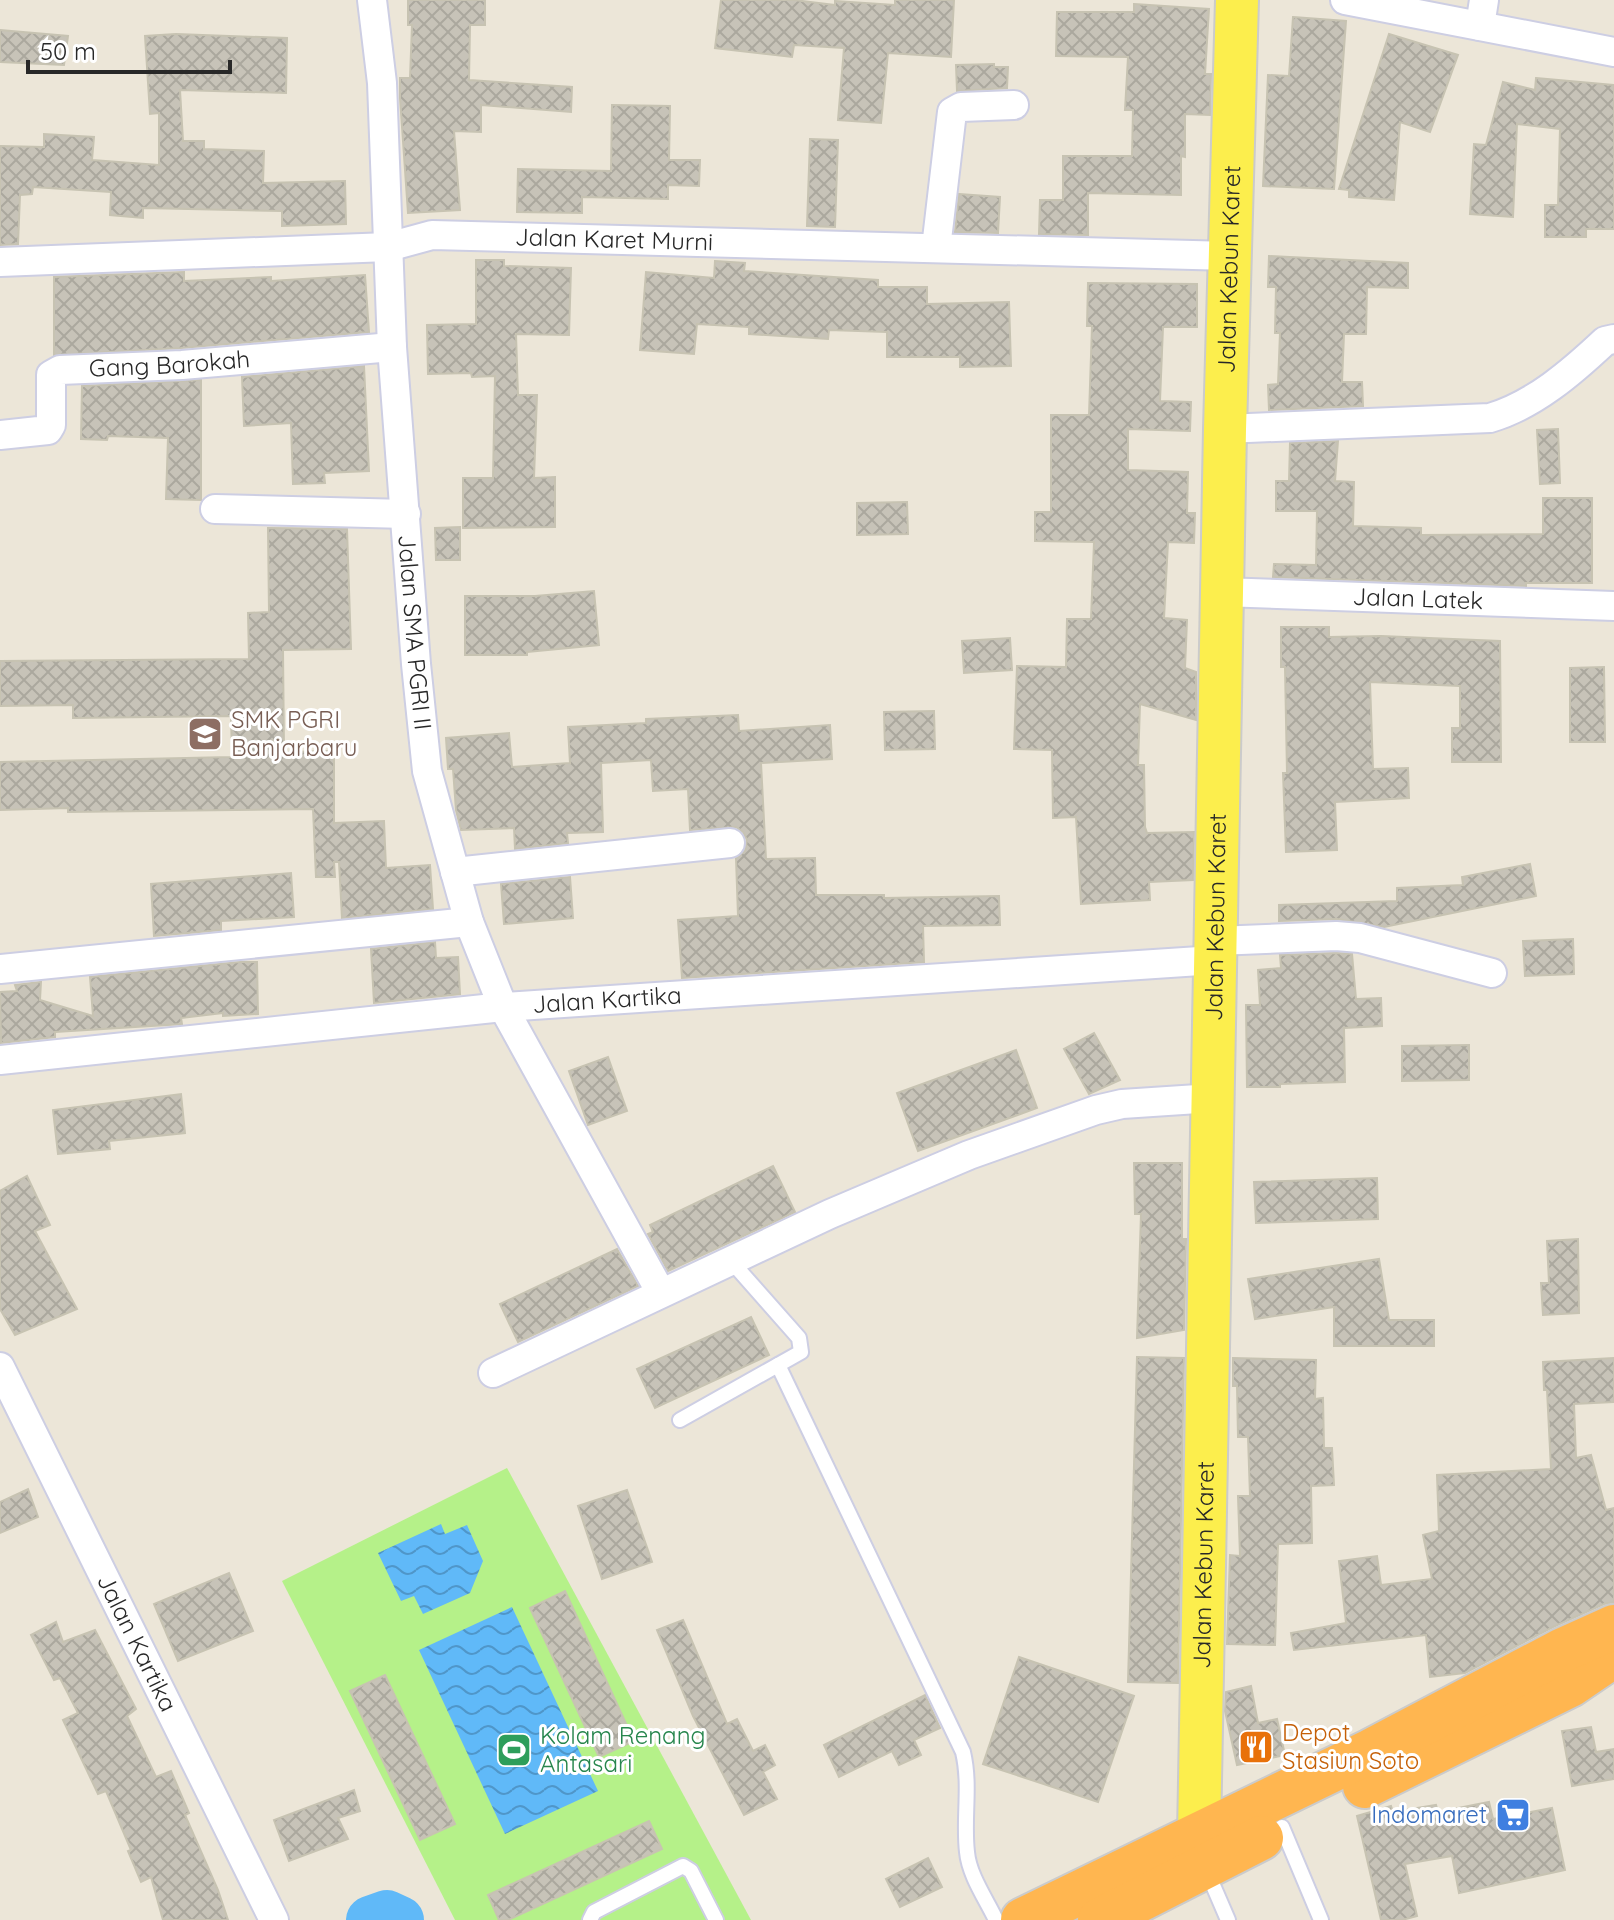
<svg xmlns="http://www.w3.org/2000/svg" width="1614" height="1920" viewBox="0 0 1614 1920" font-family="Quicksand,sans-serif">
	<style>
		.pitch { fill: #b5f189 }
		.water { fill: url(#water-waves) }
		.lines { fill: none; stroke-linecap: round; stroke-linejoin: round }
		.river { stroke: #60b9f8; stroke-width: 48 }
		.building { fill: url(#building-cross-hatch); stroke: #c7c3b2; stroke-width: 2 }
		.lane-casing { stroke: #cdcee3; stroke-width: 18 }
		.street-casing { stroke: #cdcee3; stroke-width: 32 }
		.primary-casing { stroke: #cbcbcb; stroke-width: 46 }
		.highway-casing { stroke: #cbcbcb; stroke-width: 48 }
		.lane { stroke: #fff; stroke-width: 14 }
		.street { stroke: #fff; stroke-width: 28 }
		.primary { stroke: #fcee4d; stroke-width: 42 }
		.highway { stroke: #ffb650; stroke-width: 44 }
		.labels { text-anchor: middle; stroke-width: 6; stroke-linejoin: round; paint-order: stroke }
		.street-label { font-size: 24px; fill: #282828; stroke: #fff }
		.education-label { font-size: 24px; fill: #785e54; stroke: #fff; text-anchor: start }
		.food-label { font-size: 24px; fill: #c56008; stroke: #fff; text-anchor: start }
		.leisure-label { font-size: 24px; fill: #27864d; stroke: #fff; text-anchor: start }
		.shop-label { font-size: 24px; fill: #366cbe; stroke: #fff; text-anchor: end }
	</style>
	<defs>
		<pattern id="water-waves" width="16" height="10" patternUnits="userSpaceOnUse" patternTransform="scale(2)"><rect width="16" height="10" fill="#60b9f8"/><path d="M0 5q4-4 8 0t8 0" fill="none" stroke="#4f96c9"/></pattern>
		<pattern id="building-cross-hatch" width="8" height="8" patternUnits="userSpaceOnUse" patternTransform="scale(2)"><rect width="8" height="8" fill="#c7c3b8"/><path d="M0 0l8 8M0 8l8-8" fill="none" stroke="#aba89e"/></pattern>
	</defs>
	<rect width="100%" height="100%" fill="#ece6d8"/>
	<polygon class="pitch" points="507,1468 751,1920 455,1920 282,1581"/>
	<g class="water">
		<polygon points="441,1524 445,1534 467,1525 483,1561 470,1593 423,1614 414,1596 401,1601 378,1553"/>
		<polygon points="512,1607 598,1791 505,1834 419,1650"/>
	</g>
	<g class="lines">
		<polyline class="river" points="370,1920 387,1914 400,1920"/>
	</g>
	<g class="building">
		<polygon points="408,0 485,0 485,25 470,25 469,80 572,87 571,112 481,105 481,132 454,131 460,210 408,213 400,98 400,78 410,78 412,25 408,25"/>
		<polygon points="721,0 794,0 835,5 835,1 895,5 895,0 954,0 951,57 888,53 881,123 838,120 844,48 794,45 792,57 715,48"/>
		<polygon points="1134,4 1209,9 1205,74 1211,74 1210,115 1185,114 1185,157 1181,156 1181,195 1088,193 1088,235 1039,234 1040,200 1063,200 1063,156 1132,156 1133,110 1125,110 1128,57 1056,56 1057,12 1134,12"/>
		<polygon points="1293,17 1346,21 1334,189 1263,186 1268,75 1289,76"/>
		<polygon points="0,30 68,36 64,65 0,62"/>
		<polygon points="176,34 287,38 286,93 180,90 183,141 204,141 204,149 264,151 263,183 345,181 346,224 282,226 282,211 143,208 143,218 110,215 111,192 33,187 32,194 20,195 18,244 0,245 0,146 44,147 44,134 94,137 92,160 159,165 159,113 150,114 145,36"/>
		<polygon points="1389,34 1458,55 1430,132 1400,122 1394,200 1349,197 1349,190 1339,189"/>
		<polygon points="994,64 994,67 1008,67 1007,88 957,91 956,65"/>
		<polygon points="1536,78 1614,85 1614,229 1586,229 1586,237 1545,237 1545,205 1558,205 1560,129 1517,124 1513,217 1470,214 1474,144 1486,145 1503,82 1535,90"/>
		<polygon points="612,105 670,106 669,160 700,160 699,186 668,185 668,199 582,197 582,213 517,212 518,169 611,171"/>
		<polygon points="810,139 838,140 835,227 807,226"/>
		<polygon points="959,194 1000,197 998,233 955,232"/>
		<polygon points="1269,256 1408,263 1408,288 1367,287 1366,334 1344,334 1342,382 1362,382 1363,406 1269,410 1268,385 1278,384 1280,333 1275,333 1276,287 1268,287"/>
		<polygon points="476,260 504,260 504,266 571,268 569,335 516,334 518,395 537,395 534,478 555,477 555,527 463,528 463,478 493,478 495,376 472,377 471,373 428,374 427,325 476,324"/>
		<polygon points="715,261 745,263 744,271 878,280 878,287 927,287 927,304 1009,302 1011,366 960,367 960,357 887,357 887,332 829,330 828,339 749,334 749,327 697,324 694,354 640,350 646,272 714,278"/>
		<polygon points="184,272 184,281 271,277 271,281 365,275 369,332 181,348 54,355 54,277"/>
		<polygon points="1088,283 1197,284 1197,327 1163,327 1160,401 1191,402 1190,431 1128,429 1128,470 1188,472 1187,513 1195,513 1194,543 1168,542 1164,618 1187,620 1185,668 1196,672 1196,720 1140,704 1138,765 1144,765 1145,827 1147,833 1194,832 1193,880 1149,882 1150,900 1081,904 1076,817 1053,818 1052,750 1014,749 1017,666 1066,667 1067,619 1091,619 1094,542 1035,541 1035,512 1051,512 1051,415 1089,415 1092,326 1087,326"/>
		<polygon points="364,366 369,471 324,473 325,483 293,484 291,423 244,426 242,377"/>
		<polygon points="201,380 201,500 166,499 168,438 108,436 107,440 81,439 82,386"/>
		<polygon points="1558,429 1560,483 1540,484 1537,430"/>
		<polygon points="1338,441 1335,481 1354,482 1353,526 1421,528 1421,535 1543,534 1543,498 1592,498 1592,583 1526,583 1526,586 1273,577 1274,564 1316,565 1317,511 1276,511 1276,481 1289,481 1290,443"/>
		<polygon points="907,502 908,534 857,535 857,503"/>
		<polygon points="460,527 460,560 436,560 435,528"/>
		<polygon points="268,528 347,529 351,649 283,650 284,752 334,751 334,823 384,821 386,868 430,865 433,909 342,918 339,862 334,862 335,877 316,877 313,809 68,812 68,808 0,810 0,762 232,757 231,716 73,718 73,705 0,706 0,661 249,659 248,613 269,612"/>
		<polygon points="594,591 599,645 527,652 527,655 465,655 465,596 535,596"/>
		<polygon points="1281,627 1329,627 1329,637 1381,636 1500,641 1501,762 1452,762 1452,728 1460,728 1460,686 1370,682 1373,769 1408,768 1409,798 1335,802 1337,850 1286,852 1283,773 1287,773 1285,667 1281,667"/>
		<polygon points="1010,638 1012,670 964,673 962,641"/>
		<polygon points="1604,667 1605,742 1570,742 1570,668"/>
		<polygon points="934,711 935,749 885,750 884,712"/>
		<polygon points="738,715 739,731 830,725 832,759 761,763 766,859 815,858 816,895 884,895 884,898 999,896 1000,925 923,926 924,962 682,978 678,920 738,916 736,858 745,851 747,840 743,832 736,827 690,830 688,789 653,791 651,760 601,763 603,832 567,833 568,843 515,849 514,828 461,830 456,810 453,769 448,769 446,738 509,733 512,767 570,763 568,727 646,723 646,719"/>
		<polygon points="1530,864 1536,896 1384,927 1337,919 1279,921 1279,905 1397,901 1397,888 1463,885 1462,877"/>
		<polygon points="291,873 294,917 221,921 221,930 154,936 151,884"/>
		<polygon points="570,877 573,918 504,924 501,884"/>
		<polygon points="1573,939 1574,974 1525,976 1523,941"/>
		<polygon points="435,942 436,958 458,957 460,994 374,1003 371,949"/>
		<polygon points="1336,953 1352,954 1356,999 1381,998 1382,1026 1344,1028 1345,1082 1280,1084 1280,1087 1247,1087 1246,1005 1260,1005 1258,970 1281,968 1280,955"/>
		<polygon points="240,962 257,962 258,1014 223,1016 223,1013 181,1018 182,1024 55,1032 55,1037 1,1043 0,992 17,991 15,985 41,982 40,1000 93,1016 90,977"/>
		<polygon points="1094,1033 1120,1080 1089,1094 1064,1049"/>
		<polygon points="1469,1045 1469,1080 1402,1081 1402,1046"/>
		<polygon points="1016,1050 1037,1108 918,1151 897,1093"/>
		<polygon points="608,1057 627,1111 588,1125 569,1071"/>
		<polygon points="181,1094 185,1133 109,1141 110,1149 58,1154 53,1110"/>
		<polygon points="1134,1163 1182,1163 1182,1239 1186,1239 1184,1330 1137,1338 1141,1214 1135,1214"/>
		<polygon points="773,1166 795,1212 668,1271 648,1234 653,1232 650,1225"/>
		<polygon points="27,1176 50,1225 35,1231 77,1309 15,1335 0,1309 0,1191"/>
		<polygon points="1377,1178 1378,1219 1256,1223 1254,1182"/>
		<polygon points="1578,1239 1579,1313 1543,1315 1541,1283 1549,1283 1547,1241"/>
		<polygon points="617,1249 638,1286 518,1342 500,1304"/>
		<polygon points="1379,1259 1389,1320 1434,1320 1434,1346 1334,1346 1334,1307 1255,1319 1248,1279"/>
		<polygon points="751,1317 769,1355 655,1408 637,1369"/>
		<polygon points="1137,1357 1184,1358 1178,1683 1128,1682"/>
		<polygon points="1233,1358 1316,1360 1315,1399 1323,1398 1324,1448 1332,1448 1334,1485 1311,1486 1312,1543 1278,1544 1275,1645 1227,1644 1230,1555 1240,1556 1238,1496 1250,1496 1248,1437 1238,1437 1237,1386 1233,1386"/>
		<polygon points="1614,1358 1614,1402 1574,1404 1576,1458 1591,1455 1606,1510 1614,1508 1614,1602 1604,1604 1553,1627 1465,1673 1430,1677 1426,1635 1294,1650 1291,1633 1346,1623 1339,1561 1377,1556 1381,1585 1432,1579 1423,1535 1439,1531 1437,1475 1551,1469 1547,1390 1544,1390 1543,1362"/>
		<polygon points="28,1489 38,1517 0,1533 0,1502"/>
		<polygon points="627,1490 652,1562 602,1579 578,1506"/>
		<polygon points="229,1573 253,1631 178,1661 154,1604"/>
		<polygon points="565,1591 634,1741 599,1757 530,1608"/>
		<polygon points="683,1620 727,1724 737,1719 753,1751 765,1745 775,1765 763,1772 777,1799 744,1815 693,1716 657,1630"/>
		<polygon points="56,1622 63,1642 95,1630 136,1709 127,1716 156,1777 171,1771 189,1813 185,1815 218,1890 228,1920 163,1920 151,1877 141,1882 128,1851 131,1850 106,1791 98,1794 63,1720 78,1713 60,1678 54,1680 31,1635"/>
		<polygon points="1019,1657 1134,1696 1098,1802 983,1764"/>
		<polygon points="385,1675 455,1824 420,1840 350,1691"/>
		<polygon points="1251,1686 1258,1723 1277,1719 1285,1755 1237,1765 1225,1711 1226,1692"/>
		<polygon points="925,1695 940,1728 914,1740 921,1755 899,1765 892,1751 839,1777 824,1745"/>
		<polygon points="1591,1727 1596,1752 1614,1749 1614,1779 1572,1786 1562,1731"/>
		<polygon points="354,1790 360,1811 338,1818 348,1839 289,1861 274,1820"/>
		<polygon points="1489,1802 1493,1819 1552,1808 1565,1870 1459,1893 1452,1856 1405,1864 1417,1916 1402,1920 1381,1920 1357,1816 1391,1806 1393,1812 1436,1805 1438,1812"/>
		<polygon points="649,1821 662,1849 508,1920 499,1920 488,1895"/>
		<polygon points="928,1858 942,1887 900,1907 886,1879"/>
	</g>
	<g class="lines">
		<g class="lane-casing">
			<g id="lane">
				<path d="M778 1365 963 1752C971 1786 963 1818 967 1852 969 1875 986 1899 996 1920"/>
				<polyline points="680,1420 801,1352 799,1338 731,1261"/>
				<polyline points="1282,1827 1321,1920"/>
				<polyline points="1206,1869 1228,1920"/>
				<polyline points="590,1920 594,1912 683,1866 691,1871 716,1920"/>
			</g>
		</g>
		<g class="street-casing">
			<g id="street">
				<path id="s1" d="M372 0 382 83 392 347 416 664 427 771 469 922 503 1007 661 1293"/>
				<polyline points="1345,0 1614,52"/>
				<polyline points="1480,26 1484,0"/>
				<polyline points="936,248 952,112 961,107 1014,105"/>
				<path id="s2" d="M0 262 388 247 432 235 1230 256"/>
				<path d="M1225 429 1490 418C1534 405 1572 372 1605 341L1614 339"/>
				<path id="s3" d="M0 435 48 430 51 425V375L60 370 182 365 392 347"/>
				<polyline points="215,509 406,514"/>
				<path id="s4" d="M1222 592 1614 606"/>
				<polyline points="455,872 730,843"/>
				<polyline points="1216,941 1336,936 1360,938 1492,973"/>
				<polyline points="0,969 469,922"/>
				<path id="s5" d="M0 1060 503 1007 1215 960"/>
				<path id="s6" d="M0 1367 274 1920"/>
				<polyline points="493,1373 830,1214 969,1155 1096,1110 1122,1104 1213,1098"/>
			</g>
		</g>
		<g class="primary-casing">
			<g id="primary">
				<path id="s7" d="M1199 1835 1225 429 1237 0"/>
			</g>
		</g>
		<g class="highway-casing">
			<g id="highway">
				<polyline points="1365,1786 1570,1685 1614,1655"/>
				<polyline points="1023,1920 1371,1751 1563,1650 1614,1627"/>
				<polyline points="1100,1920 1261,1838"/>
			</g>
		</g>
		<use href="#lane" class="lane"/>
		<use href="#street" class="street"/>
		<use href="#primary" class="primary"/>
		<use href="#highway" class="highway"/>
	</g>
	<defs>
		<g id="school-square" transform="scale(1.8)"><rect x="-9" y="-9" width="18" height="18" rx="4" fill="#8d6e63" stroke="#fff"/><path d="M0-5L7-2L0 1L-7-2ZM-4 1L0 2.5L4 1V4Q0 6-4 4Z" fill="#fff"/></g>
		<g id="restaurant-square" transform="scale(1.8)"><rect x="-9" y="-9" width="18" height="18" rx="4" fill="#e8710a" stroke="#fff"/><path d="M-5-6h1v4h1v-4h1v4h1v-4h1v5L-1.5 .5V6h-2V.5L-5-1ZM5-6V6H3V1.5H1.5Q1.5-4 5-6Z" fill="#fff"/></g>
		<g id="stadium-square" transform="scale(1.8)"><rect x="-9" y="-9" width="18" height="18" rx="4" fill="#2e9e5b" stroke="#fff"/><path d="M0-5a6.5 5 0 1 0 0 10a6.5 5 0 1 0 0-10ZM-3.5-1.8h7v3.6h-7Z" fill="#fff"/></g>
		<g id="supermarket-square" transform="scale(1.8)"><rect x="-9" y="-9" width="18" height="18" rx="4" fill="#3f7fe0" stroke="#fff"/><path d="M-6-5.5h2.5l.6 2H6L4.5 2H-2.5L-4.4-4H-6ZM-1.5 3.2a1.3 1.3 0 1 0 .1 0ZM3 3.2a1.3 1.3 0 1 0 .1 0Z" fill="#fff"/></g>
	</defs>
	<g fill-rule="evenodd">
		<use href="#school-square" x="205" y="734"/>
		<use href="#restaurant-square" x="1256" y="1747"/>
		<use href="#stadium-square" x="514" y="1750"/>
		<use href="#supermarket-square" x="1513" y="1815"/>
	</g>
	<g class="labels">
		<g class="street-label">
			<text dy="8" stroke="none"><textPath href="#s2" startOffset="616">Jalan Karet Murni</textPath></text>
			<text dy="8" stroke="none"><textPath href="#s7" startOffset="1566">Jalan Kebun Karet</textPath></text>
			<text dy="8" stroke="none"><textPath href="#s3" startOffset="224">Gang Barokah</textPath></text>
			<text dy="8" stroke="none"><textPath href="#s4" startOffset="196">Jalan Latek</textPath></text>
			<text dy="8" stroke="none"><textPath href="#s1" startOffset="634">Jalan SMA PGRI II</textPath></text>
			<text dy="8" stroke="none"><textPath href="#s7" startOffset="918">Jalan Kebun Karet</textPath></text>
			<text dy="8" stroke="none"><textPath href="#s5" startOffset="610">Jalan Kartika</textPath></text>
			<text dy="8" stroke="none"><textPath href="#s7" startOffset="270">Jalan Kebun Karet</textPath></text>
			<text dy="8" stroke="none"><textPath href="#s6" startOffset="308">Jalan Kartika</textPath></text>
		</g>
		<g class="education-label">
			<text x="231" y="728">SMK PGRI<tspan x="231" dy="28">Banjarbaru</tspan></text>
		</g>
		<g class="food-label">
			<text x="1282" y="1741">Depot<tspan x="1282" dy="28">Stasiun Soto</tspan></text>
		</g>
		<g class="leisure-label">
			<text x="540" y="1744">Kolam Renang<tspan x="540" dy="28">Antasari</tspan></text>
		</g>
		<g class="shop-label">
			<text x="1487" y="1823">Indomaret</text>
		</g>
	</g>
	<path d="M28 60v12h202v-12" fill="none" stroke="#282828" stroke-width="4"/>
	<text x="40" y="60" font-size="24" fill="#282828" stroke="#ffffff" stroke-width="6" paint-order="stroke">50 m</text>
</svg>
